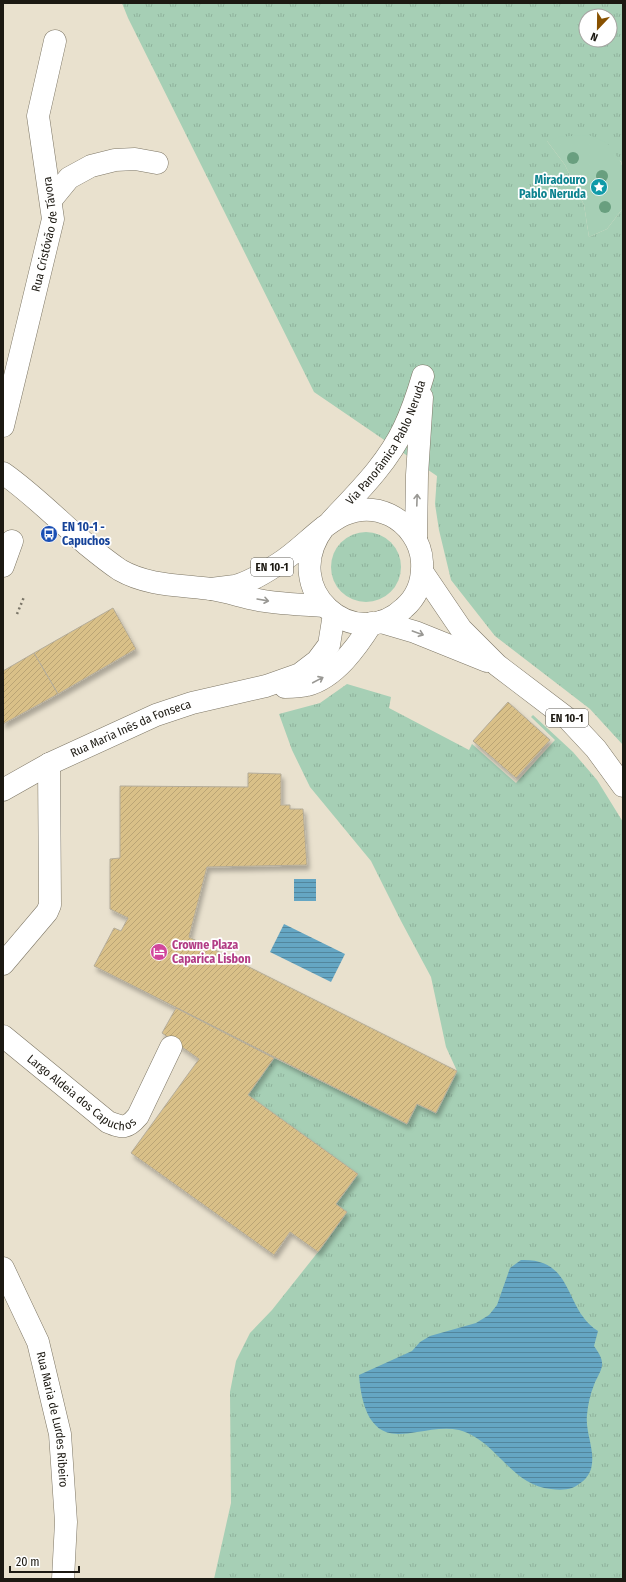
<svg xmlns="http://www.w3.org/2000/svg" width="626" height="1582" viewBox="0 0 626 1582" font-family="'Fira Sans Condensed',sans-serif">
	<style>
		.grass { fill: url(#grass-tufts); fill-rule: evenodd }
		.garden { fill: #a6cfb5 }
		.water { fill: url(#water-rules) }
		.building { fill: url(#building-hatch); stroke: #b4ac9a; filter: url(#shadow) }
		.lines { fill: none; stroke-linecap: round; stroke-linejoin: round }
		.minor-casing { stroke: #7d7665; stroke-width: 23 }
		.major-casing { stroke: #7d7665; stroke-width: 23 }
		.path { stroke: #7a7568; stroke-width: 2.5; stroke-dasharray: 2 3; stroke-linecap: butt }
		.minor { stroke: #fff; stroke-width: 22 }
		.major { stroke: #fff; stroke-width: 22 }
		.tree { fill: #699f7f }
		.oneway { stroke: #999894 }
		.labels { text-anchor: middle; stroke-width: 3.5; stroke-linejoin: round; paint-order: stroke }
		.shield { fill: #fff; stroke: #605e59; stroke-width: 1 }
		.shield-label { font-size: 11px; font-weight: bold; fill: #1c1912 }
		.culture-label { font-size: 12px; font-weight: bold; fill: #0d838f; stroke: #fff; text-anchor: end }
		.street-label { font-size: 12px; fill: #1c1912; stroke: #fff }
		.transit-label { font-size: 12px; font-weight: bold; fill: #164399; stroke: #fff; text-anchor: start }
		.hotel-label { font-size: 12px; font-weight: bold; fill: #b23c85; stroke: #fff; text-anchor: start }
	</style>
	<defs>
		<pattern id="grass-tufts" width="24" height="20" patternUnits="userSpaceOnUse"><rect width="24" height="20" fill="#a6cfb5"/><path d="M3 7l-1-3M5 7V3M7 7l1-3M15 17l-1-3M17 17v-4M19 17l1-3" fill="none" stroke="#8eb19b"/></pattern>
		<pattern id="water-rules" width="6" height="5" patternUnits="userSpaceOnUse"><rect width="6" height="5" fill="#65a6c3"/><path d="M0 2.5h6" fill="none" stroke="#52869d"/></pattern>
		<pattern id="building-hatch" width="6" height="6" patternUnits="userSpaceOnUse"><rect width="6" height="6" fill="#d9c088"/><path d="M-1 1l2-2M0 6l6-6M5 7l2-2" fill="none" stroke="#baa474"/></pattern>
		<filter id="shadow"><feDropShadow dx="2.5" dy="4.5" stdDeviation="2" flood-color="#0004"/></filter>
	</defs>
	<rect width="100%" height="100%" fill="#e9e1ce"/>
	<g class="grass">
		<path d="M122 3H623V169L621 161 547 141 565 165 584 205 589 237 607 229 623 208V745L590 709 495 636 451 580 439 530 435 504 437 476 314 392 128 18ZM586 16H610V40H586Z"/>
		<circle cx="366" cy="567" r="35"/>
		<polygon points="347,684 391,697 389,708 469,750 472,744 516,783 555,740 531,717 533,715 573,752 597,780 623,822 623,1579 214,1579 231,1503 230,1392 236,1361 250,1333 272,1310 318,1252 347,1212 336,1204 358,1174 248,1095 274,1058 407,1124 417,1104 436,1113 457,1071 446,1047 431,977 401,921 371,861 310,787 292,750 279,714 320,703"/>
	</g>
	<polygon class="garden" points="589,135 607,143 621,162 623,169 623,208 607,229 589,237 584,205 565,165 547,141 559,137"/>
	<g class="water">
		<rect x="294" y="879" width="22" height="22"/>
		<polygon points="284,924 345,954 331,982 270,952"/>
		<path d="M521 1260C575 1258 563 1309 598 1331L594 1346C598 1352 603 1358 602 1366 601 1372 596 1379 594 1385 590 1395 588 1404 587 1415 585 1433 596 1451 591 1469 588 1478 581 1484 572 1488 566 1490 558 1490 551 1489 510 1485 498 1441 459 1430 445 1427 431 1430 417 1432 411 1433 404 1434 399 1434 367 1435 361 1399 359 1375L412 1351 420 1342 430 1336 476 1323 489 1315 497 1305 510 1268Z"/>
	</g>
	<g class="building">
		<polygon points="113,608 136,649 58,694 34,653"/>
		<polygon points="34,653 58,694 3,724 3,671"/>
		<polygon points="508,702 550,740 516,778 473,741"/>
		<polygon points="248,773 281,774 281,805 290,805 290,809 303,809 307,865 207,867 189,937 457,1071 436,1113 417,1104 407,1124 94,966 114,928 121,931 128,918 110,909 110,859 120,858 120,786 248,787"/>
		<polygon points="176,1008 274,1058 248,1095 358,1174 336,1204 347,1212 318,1252 290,1232 274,1255 131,1153 199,1059 162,1033"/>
	</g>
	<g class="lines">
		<g class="minor-casing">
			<g id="minor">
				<polyline points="51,200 69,178 91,166 115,160 135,159 157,163"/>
				<path id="s1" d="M3 426 53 219 38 116 55 41"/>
				<path id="s2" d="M331 521C358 492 387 464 404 428 412 411 418 393 423 376"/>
				<polyline points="416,539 417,475 422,397"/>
				<polyline points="3,566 12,541"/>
				<path d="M285 687C292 687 300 687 307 685 335 678 357 647 372 623"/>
				<path id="s3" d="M3 790 49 764 156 715 192 703 266 686 300 674 317 661 329 645 334 614"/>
				<polyline points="3,964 47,912 50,905 49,764"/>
				<path id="s4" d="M3 1036 108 1122C123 1128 127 1129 138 1116L171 1047"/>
				<path id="s5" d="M3 1268 38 1342 60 1434 66 1522 63 1579"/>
			</g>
		</g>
		<g class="major-casing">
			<g id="major">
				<path d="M3 473C33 494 58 520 86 544 97 553 108 562 120 570 148 586 180 585 211 589 229 592 246 598 264 601 284 604 304 605 324 606"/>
				<polyline points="423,573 461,629 497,665 568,719 596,749 623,786"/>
				<path d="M211 589C219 588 227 587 235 586 250 582 266 572 278 564 313 543 342 493 390 515 408 524 421 542 422 562 423 580 418 596 404 608 355 655 277 590 324 527"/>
				<polyline points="381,622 415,632 487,661"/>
			</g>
		</g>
		<polyline class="path" points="17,614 24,597"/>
		<use href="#minor" class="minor"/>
		<use href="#major" class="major"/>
	</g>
	<g class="tree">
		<circle cx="573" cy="158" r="6"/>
		<circle cx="602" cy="176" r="6"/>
		<circle cx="605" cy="207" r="6"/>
	</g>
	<defs><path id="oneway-shaft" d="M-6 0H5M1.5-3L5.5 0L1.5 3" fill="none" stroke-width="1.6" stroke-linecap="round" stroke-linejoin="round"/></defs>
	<g class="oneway">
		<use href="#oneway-shaft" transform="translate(417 500) rotate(-88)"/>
		<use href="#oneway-shaft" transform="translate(263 600) rotate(10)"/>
		<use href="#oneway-shaft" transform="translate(418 633) rotate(20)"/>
		<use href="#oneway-shaft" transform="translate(318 680) rotate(-28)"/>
	</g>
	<defs>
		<g id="sight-disc" transform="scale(0.9)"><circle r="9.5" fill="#0f9aa8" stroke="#fff"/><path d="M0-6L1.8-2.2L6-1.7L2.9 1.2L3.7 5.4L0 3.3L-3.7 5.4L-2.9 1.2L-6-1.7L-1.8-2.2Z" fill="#fff"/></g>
		<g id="bus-disc" transform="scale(0.9)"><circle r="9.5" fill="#1a4fb4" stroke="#fff"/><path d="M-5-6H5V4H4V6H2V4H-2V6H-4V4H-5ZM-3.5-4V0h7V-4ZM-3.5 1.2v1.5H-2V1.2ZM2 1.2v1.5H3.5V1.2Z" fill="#fff"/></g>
		<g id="hotel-disc" transform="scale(0.9)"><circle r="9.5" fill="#d1479c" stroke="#fff"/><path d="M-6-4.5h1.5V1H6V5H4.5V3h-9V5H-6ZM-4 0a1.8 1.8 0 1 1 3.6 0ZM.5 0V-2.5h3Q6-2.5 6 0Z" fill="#fff"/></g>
	</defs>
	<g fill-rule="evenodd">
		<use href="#sight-disc" x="599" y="187"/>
		<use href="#bus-disc" x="49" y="534"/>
		<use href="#hotel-disc" x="159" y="952"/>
	</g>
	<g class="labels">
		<g class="shield">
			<rect x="251" y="558" width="42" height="18" rx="3"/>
			<rect x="546" y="709" width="42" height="18" rx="3"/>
		</g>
		<g class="shield-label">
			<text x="272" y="571">EN 10-1</text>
			<text x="567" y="722">EN 10-1</text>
		</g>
		<g class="culture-label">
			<text x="586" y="184">Miradouro<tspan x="586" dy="14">Pablo Neruda</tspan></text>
		</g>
		<g class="street-label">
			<text dy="4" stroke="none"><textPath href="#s1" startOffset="197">Rua Cristóvão de Távora</textPath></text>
			<text dy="4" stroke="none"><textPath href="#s2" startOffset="97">Via Panorâmica Pablo Neruda</textPath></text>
			<text dy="4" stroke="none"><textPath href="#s3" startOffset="142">Rua Maria Inês da Fonseca</textPath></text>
			<text dy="4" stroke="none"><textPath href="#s4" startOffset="99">Largo Aldeia dos Capuchos</textPath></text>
			<text dy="4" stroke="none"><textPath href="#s5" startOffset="161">Rua Maria de Lurdes Ribeiro</textPath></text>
		</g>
		<g class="transit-label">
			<text x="62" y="531">EN 10-1 -<tspan x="62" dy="14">Capuchos</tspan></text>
		</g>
		<g class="hotel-label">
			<text x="172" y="949">Crowne Plaza<tspan x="172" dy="14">Caparica Lisbon</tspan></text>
		</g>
	</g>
	<rect width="626" height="1582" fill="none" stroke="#1c1912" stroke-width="8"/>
	<g transform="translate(598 28) rotate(202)"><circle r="19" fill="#ffffff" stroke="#a4a3a0"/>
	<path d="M0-3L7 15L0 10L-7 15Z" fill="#885100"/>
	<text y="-6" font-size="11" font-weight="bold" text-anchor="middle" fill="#1c1912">N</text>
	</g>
	<path d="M10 1566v6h69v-6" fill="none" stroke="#1c1912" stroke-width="2"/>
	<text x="16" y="1566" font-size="12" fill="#1c1912" stroke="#ffffff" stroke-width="3" paint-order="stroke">20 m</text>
</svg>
